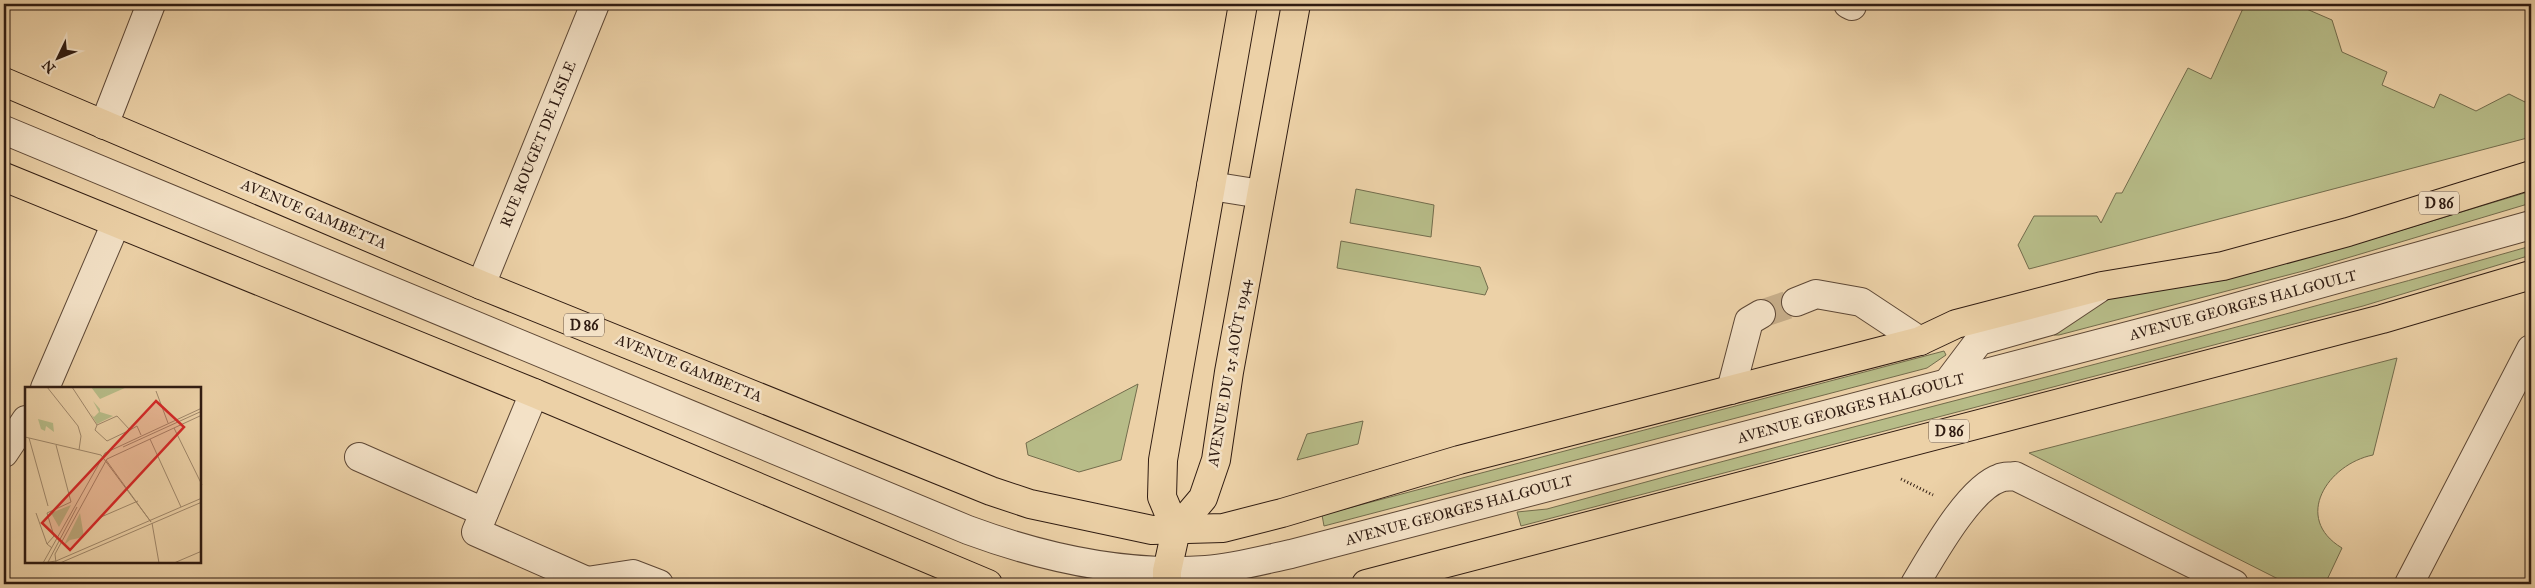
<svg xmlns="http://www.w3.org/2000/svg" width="2535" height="588" viewBox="0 0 2535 588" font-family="'IM FELL Great Primer',serif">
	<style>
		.green { fill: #b7bc88; stroke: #736c4c }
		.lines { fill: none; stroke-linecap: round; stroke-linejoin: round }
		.minor-tunnel { stroke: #c6ad89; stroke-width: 28; stroke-dasharray: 28 14; stroke-linecap: butt }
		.minor-casing { stroke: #5e4836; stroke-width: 30 }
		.major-casing { stroke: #2f1b11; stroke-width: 30 }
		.path { stroke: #2f1b11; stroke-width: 3; stroke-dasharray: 1 2.5; stroke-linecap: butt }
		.minor { stroke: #f3e1c6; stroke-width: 28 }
		.major { stroke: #ecd1a7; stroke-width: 28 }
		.labels { text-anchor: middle; stroke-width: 5; stroke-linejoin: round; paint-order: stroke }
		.shield { fill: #f3e1c6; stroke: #6a5647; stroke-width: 1 }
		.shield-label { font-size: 14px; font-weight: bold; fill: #2f1b11 }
		.street-label { font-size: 15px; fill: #2f1b11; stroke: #f3e1c6 }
		.inset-road { fill: none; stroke: #a0886b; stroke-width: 1 }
		.view { fill: #d62828; fill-opacity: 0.15; stroke: #d62828; stroke-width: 2.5 }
		.inset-edge { fill: none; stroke: #2f1b11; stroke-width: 2.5 }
	</style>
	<rect width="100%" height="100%" fill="#ecd1a7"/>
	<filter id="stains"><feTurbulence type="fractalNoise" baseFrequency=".004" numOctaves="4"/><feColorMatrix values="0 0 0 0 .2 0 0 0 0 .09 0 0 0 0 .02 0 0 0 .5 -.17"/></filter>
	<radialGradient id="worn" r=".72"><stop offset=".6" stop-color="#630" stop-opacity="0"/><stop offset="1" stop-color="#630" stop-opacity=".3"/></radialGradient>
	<g class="green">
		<polygon points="2245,4 2295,4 2332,20 2342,52 2387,72 2382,85 2434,108 2440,94 2476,111 2509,94 2531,105 2531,137 2029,269 2018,245 2034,216 2097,216 2101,223 2116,193 2122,193 2188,68 2211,79"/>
		<polygon points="1356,189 1434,205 1431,237 1350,223"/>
		<polygon points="2531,191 2531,203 2307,270 2059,335 2054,335 2052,332 2098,304 2117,295 2232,276 2336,250"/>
		<polygon points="1341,241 1480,267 1488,288 1485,295 1337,268"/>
		<path d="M2531 246V255L2363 306 1521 526 1517 512 1547 509C1875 418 2205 340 2531 246Z"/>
		<polygon points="1944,351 1946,355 1927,368 1324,526 1322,515"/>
		<path d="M2397 358 2373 455C2328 464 2292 518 2342 548L2325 584H2288L2029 453Z"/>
		<polygon points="1138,384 1121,460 1079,472 1028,455 1026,443"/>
		<polygon points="1363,421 1358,444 1297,460 1307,434"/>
	</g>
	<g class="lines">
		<polyline class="minor-tunnel" points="1761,314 1796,302"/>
		<g class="minor-casing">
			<g id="minor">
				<polyline points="1848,4 1852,6"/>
				<polyline points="104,125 151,4"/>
				<path d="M4 130 968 530C1044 558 1125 576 1206 570 1234 568 1263 560 1291 554L2201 317 2531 225"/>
				<polyline points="1211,186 1261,194"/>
				<polyline points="481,285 595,4"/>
				<polyline points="1796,302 1816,294 1861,302 1920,341"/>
				<polyline points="1948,382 1979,341 2050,321 2098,289"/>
				<polyline points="45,388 116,223"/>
				<polyline points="1731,390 1749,321 1761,314"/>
				<polyline points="534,393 476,532 587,581 586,584"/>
				<polyline points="4,453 26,420"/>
				<polyline points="359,457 484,512"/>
				<polyline points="587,581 633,574 659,584"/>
				<path d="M1915 584C1932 556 1969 488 2000 478 2004 476 2010 477 2015 476L2234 584"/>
				<polyline points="2409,584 2531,349"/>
			</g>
		</g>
		<g class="major-casing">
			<g id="major">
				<polyline points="4,82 481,285 991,491 1030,504 1152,530 1223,528 1282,513 1459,460 1920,341 1956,324 2102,286 2223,266 2348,232 2531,175"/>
				<polyline points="4,177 534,393 988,584"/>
				<polyline points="1176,530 1162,497 1163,460 1243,4"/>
				<polyline points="1167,584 1167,571 1176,530 1203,498 1216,460 1229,372 1296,4"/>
				<polyline points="1366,584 2382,319 2531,275"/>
			</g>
		</g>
		<g class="path">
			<polyline points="791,4 799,6"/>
			<polyline points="1901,479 1933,495"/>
		</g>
		<use href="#minor" class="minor"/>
		<use href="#major" class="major"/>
	</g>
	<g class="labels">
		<g class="shield">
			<rect x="2419" y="191.5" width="40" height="23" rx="4"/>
			<rect x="564" y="313.5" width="40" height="23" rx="4"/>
			<rect x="1929" y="419.5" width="40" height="23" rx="4"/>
		</g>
		<g class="shield-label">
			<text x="2439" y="208">D 86</text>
			<text x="584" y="330">D 86</text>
			<text x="1949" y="436">D 86</text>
		</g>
		<g class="street-label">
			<text transform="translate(538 144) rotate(-68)" y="5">RUE ROUGET DE LISLE</text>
			<text transform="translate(314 214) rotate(23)" y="5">AVENUE GAMBETTA</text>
			<text transform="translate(2243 305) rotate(-15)" y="5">AVENUE GEORGES HALGOULT</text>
			<text transform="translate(689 368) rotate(22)" y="5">AVENUE GAMBETTA</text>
			<text transform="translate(1229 373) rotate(-80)" y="5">AVENUE DU 25 AOÛT 1944</text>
			<text transform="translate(1851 408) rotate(-15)" y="5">AVENUE GEORGES HALGOULT</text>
			<text transform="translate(1459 510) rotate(-15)" y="5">AVENUE GEORGES HALGOULT</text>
		</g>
	</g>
	<g transform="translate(25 387)">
		<rect width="176" height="176" fill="#ecd1a7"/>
		<path d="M66 0H102L75 12ZM68 14 75 22V25L88 29 72 37 66 27 69 30 74 25ZM13 32 28 36 29 45 21 39 20 44 16 42ZM46 118 34 140 26 126ZM55 126 59 150 45 153 39 158Z" fill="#b7bc88"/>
		<path class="inset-road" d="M22 0 53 39 56 49 54 63M47 0 72 38M131 4 143 36M72 38 92 29 105 43 112 39 116 48M72 38 70 43 82 54 105 43M149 41 177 98M0 50 76 68 126 135 81 73M4 51 23 119M125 52 156 120M98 60 177 24M11 126 22 157 27 161M76 130 113 114M127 136 134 176M22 157 29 149 22 126 46 115 31 58M23 175 52 120M18 176 80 66 177 21M18 176 31 174 177 111M31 176 30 167 82 72 177 28M35 176 177 115M149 176 177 164"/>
		<path class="view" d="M131 14 159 40 45 163 17 136Z"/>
		<rect width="176" height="176" class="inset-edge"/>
	</g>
	<rect width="2535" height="588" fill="none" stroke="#ecd1a7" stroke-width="20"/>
	<rect x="5" y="5" width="2525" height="578" fill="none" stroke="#2f1b11" stroke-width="2.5"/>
	<rect x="10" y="10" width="2515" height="568" fill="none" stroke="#2f1b11"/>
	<g transform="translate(58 58) rotate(227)" stroke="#f3e1c6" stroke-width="4" paint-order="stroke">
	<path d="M0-4L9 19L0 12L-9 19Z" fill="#2f1b11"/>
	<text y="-8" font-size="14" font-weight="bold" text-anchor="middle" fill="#2f1b11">N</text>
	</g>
	<rect width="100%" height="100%" filter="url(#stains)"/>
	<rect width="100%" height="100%" fill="url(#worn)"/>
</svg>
